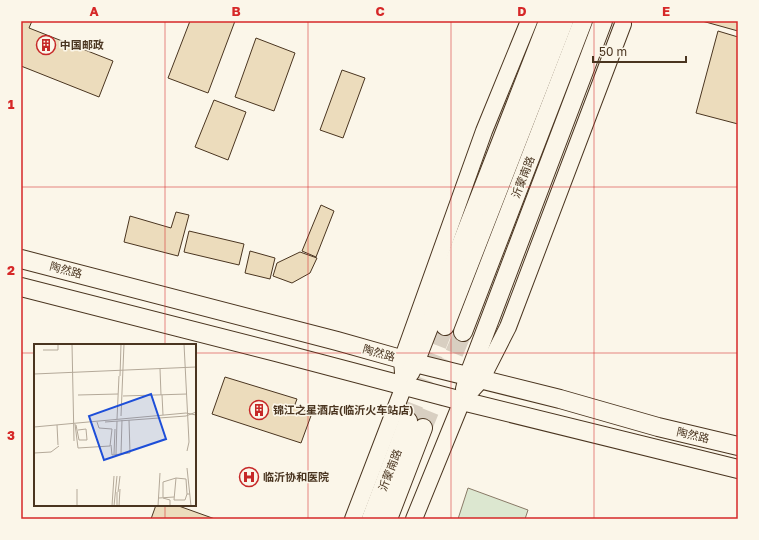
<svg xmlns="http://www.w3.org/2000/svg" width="759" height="540" viewBox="0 0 759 540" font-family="'Golos Text','Noto Sans SC',sans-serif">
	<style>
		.green { fill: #dce7d0; stroke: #887966 }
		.building { fill: #ecdcbc; stroke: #4a3520 }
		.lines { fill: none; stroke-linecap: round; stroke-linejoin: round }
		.primary-tunnel { stroke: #d8cfc1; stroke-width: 18; stroke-dasharray: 18 9; stroke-linecap: butt }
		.secondary-casing { stroke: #4a3520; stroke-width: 18 }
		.primary-casing { stroke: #4a3520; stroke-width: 20 }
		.secondary { stroke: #fbf6e9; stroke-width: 16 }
		.primary { stroke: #fbf6e9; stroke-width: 18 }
		.grid { fill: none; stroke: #d62828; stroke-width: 1; stroke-opacity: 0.55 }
		.labels { text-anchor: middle; stroke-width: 3; stroke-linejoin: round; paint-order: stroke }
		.poi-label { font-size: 11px; font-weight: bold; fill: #4a3520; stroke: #fbf6e9; text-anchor: start }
		.street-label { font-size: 11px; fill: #4a3520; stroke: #fbf6e9 }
		.inset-road { fill: none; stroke: #b4a999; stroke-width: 1 }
		.view { fill: #1d4ed8; fill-opacity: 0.15; stroke: #1d4ed8; stroke-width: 2 }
		.inset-edge { fill: none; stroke: #4a3520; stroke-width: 2 }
		.neatline { fill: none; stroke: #d62828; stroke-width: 1.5 }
		.grid-label { font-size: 13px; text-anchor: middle; font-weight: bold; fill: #d62828 }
	</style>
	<rect width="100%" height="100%" fill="#fbf6e9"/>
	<polygon class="green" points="468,488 528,510 525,519 458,519"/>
	<g class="building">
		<polygon points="21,21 32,21 29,28 113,61 99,97 21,66"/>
		<polygon points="190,21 235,21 208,93 168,78"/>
		<polygon points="702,21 738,21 738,31"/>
		<polygon points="718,31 738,37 738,124 696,113"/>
		<polygon points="256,38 295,53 274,111 235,97"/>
		<polygon points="342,70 365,78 343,138 320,130"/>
		<polygon points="214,100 246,112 228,160 195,147"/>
		<polygon points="321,205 334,211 316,257 302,251"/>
		<polygon points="176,212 189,215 178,256 124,242 130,216 171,228"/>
		<polygon points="189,231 244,244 239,265 184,252"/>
		<polygon points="250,251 275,258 270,279 245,273"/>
		<polygon points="300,252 317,258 310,273 292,283 273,276 277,263"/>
		<polygon points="225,377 297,399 294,407 312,413 301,443 212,414"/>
		<polygon points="156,505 176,505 215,519 151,519"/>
	</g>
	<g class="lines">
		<g class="primary-tunnel">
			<polyline points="408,421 445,326"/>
			<polyline points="423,428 463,332"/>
		</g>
		<g class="secondary-casing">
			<g id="secondary">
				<polyline points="353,519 404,386 402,360 484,131 529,21"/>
				<polyline points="414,519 462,401 481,380 508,327 623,24"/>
			</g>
		</g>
		<g class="primary-casing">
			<g id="primary">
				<polyline points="21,259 337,341 415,363 560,399 658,427 738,446"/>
				<polyline points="21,287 276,352 462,401 738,469"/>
				<polyline points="445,326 564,21"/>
				<polyline points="463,332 583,21"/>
				<polyline points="410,373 415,363 548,21"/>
				<polyline points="465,389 468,377 603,21"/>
				<polyline points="371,519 408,421"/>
				<polyline points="388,519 423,428"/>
			</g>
		</g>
		<use href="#secondary" class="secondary"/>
		<use href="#primary" class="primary"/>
	</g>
	<path class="grid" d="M165 21V345M308 21V519M451 21V519M594 21V519M21 187H738M21 353H35M195 353H738M165 505V519"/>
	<defs>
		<g id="building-ring" transform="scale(1)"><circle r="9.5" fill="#fbf6e9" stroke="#c62828" stroke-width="1.5"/><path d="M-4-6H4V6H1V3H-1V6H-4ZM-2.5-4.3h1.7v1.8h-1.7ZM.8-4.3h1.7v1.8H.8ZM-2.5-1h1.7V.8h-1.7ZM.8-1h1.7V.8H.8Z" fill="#c62828"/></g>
		<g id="hospital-ring" transform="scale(1)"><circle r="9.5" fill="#fbf6e9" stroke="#c62828" stroke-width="1.5"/><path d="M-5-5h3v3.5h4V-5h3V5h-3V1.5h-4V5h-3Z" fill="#c62828"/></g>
	</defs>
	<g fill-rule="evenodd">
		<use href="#building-ring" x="46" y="45"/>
		<use href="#building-ring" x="259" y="410"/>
		<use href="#hospital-ring" x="249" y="477"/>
	</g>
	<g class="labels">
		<g class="poi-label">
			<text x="60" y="49">中国邮政</text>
			<text x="273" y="414">锦江之星酒店(临沂火车站店)</text>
			<text x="263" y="481">临沂协和医院</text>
		</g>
		<g class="street-label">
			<text transform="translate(523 177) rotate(-69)" y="4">沂蒙南路</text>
			<text transform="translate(66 270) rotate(15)" y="4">陶然路</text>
			<text transform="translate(379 353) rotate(16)" y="4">陶然路</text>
			<text transform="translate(693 435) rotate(13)" y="4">陶然路</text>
			<text transform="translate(390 470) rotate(-69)" y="4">沂蒙南路</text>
		</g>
	</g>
	<g transform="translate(34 344)">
		<rect width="162" height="162" fill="#fbf6e9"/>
		<path class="inset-road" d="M38 0 40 97M150 0 155 98 153 107M9 6H24V0M126 25 127 51M0 30 162 23M86 32 87 0M44 51 84 50M128 51 129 71M89 52 153 50M87 72 90 0M83 75 85 32M71 78 152 72 162 68M41 80 44 104 76 102 78 85 65 84 63 78M23 81 24 101M42 81 45 96H53L52 85 44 86M0 83 152 69 162 71M77 101 78 111 96 109 95 76M0 109 17 108 25 102M80 110 81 85M82 110 83 77M87 110 88 76M153 124 157 162M142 134 140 156H151L153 150H156M84 148 86 132M129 153V138L142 134 152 135 153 150M125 154 140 153M129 154 136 156V162M43 162V145M78 162 80 132M80 162 83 132M83 162V148M85 162 86 145M124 162 126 129"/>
		<path class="view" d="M117 50 132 95 70 116 55 72Z"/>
		<rect width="162" height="162" class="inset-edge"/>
	</g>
	<rect width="759" height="540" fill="none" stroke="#fbf6e9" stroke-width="44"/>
	<path d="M593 56v6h93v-6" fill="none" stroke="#4a3520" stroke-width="2"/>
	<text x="599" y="56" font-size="12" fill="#4a3520" stroke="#fbf6e9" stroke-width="3" paint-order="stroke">50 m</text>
	<rect x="22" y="22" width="715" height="496" class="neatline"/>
	<g class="grid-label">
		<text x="94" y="16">A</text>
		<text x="236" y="16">B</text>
		<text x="380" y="16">C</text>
		<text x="522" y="16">D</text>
		<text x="666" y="16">E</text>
		<text x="11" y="109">1</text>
		<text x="11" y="275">2</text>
		<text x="11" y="440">3</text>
	</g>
</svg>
